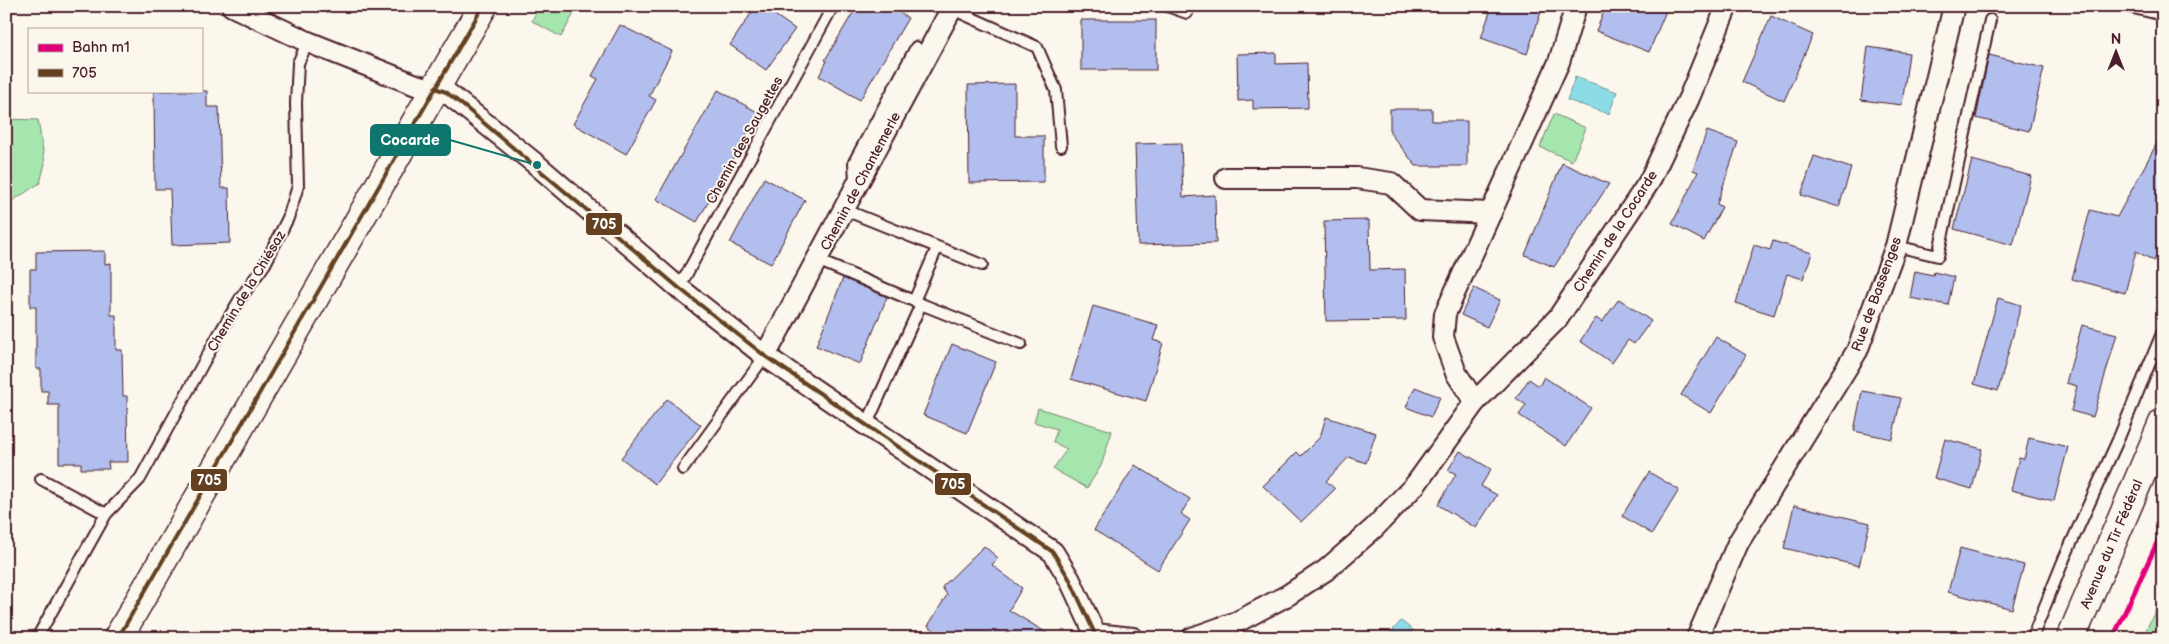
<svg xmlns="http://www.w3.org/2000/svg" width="2169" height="644" viewBox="0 0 2169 644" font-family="'Balsamiq Sans',sans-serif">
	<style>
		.green { fill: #a5e6af; stroke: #78826d }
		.water { fill: #8cdce8; stroke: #72909c }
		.building { fill: #b1beee; stroke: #4a1f2b }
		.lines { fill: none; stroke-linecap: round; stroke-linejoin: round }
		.lane-casing { stroke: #4a1f2b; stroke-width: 14 }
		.street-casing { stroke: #4a1f2b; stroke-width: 24 }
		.secondary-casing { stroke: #4a1f2b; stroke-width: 31 }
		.lane { stroke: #fbf7ec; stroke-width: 10 }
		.street { stroke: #fbf7ec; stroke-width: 20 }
		.secondary { stroke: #fbf7ec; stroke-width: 28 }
		.bus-1-casing { stroke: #fbf7ec; stroke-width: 8 }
		.bus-1 { stroke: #624020; stroke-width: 4 }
		.rail-1-casing { stroke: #fbf7ec; stroke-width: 9 }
		.rail-1 { stroke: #e2007a; stroke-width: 5 }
		.labels { text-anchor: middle; stroke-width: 4; stroke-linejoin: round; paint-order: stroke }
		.street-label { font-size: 14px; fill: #4a1f2b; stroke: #fbf7ec }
		.leader { fill: none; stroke: #0f766e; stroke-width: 2 }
		.callout-dot { fill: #0f766e; stroke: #fbf7ec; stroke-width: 2 }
		.callout { fill: #0f766e; stroke: #0f766e; stroke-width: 2 }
		.callout-label { font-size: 15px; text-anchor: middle; font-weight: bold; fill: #fff }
		.line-badge { stroke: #fbf7ec; stroke-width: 2 }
		.badge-label { font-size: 14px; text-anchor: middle; font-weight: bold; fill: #fff }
	</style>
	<rect width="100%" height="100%" fill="#fbf7ec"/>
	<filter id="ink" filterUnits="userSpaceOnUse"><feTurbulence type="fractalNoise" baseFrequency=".02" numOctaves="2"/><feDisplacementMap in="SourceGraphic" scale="10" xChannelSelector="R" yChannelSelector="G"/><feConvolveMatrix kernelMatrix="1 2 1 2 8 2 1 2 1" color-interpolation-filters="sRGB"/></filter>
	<g filter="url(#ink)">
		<g class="green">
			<polygon points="539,6 578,6 561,37 532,21"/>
			<polygon points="1554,114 1586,128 1572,161 1540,147"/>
			<polygon points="6,119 38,120 45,163 40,183 6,205"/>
			<polygon points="1038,408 1112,431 1101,466 1087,488 1053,469 1067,449 1053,442 1057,429 1034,422"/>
			<polygon points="2163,595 2163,638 2142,638"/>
		</g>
		<g class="water">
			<polygon points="1575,77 1617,92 1609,114 1567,100"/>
			<polygon points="1401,621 1413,630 1406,638 1386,638"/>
		</g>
		<g class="building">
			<polygon points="756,6 762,6 795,29 766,70 730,45"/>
			<polygon points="857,6 889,6 908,18 860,100 819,76 827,61 825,60"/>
			<polygon points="1492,6 1543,6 1527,54 1481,38"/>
			<polygon points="1606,6 1668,6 1649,52 1596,31"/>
			<polygon points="1771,16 1813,35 1784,101 1742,82"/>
			<rect x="1081" y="20" width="75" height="50"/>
			<polygon points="620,25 672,51 649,96 656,100 626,154 573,124 598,79 592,76"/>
			<polygon points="1868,47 1909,53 1902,105 1861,100"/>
			<polygon points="1276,53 1276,64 1307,63 1308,108 1253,109 1253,100 1238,101 1237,54"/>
			<polygon points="1989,55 2044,68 2029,131 1976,118"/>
			<polygon points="1015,84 1015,136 1044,136 1044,182 969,183 968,85"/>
			<polygon points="718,90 759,113 697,222 656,199"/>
			<polygon points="154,91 207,91 207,107 219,107 221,188 229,188 230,243 172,245 170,189 155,189"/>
			<polygon points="1390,109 1432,109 1432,121 1467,121 1467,166 1416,166 1390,133"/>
			<polygon points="1707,131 1738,142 1717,204 1722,207 1704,241 1672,224 1698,172 1693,170"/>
			<polygon points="2163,132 2163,244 2154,261 2136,251 2125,293 2072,279 2090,210 2117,217"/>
			<polygon points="1181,143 1183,197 1215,195 1216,243 1138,245 1135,144"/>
			<polygon points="1814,156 1851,168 1839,207 1801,195"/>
			<polygon points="1972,160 2031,176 2013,245 1954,229"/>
			<polygon points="1562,163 1609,184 1554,267 1525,255"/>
			<polygon points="764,178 805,200 771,264 730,243"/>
			<polygon points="1369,220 1370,270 1405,269 1406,320 1326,321 1324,221"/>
			<polygon points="1773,241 1812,253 1803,279 1787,274 1774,315 1736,303 1754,245 1770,250"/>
			<polygon points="105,251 105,264 111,263 111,315 116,315 116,350 122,350 123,396 127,396 128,462 108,462 109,469 81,469 81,463 59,463 59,405 48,405 48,391 41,391 41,369 36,369 36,307 30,307 30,269 36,269 36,252"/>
			<polygon points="1915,271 1933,275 1934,272 1954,277 1948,305 1910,298"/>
			<polygon points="843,278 887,297 860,364 816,346"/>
			<polygon points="1474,288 1500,300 1487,327 1461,315"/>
			<polygon points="1998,298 2021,305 1998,391 1974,384"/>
			<polygon points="1619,299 1651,321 1634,344 1628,340 1612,363 1580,341 1596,318 1602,322"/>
			<polygon points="1093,306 1158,325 1153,340 1163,343 1146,401 1071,379"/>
			<polygon points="2082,325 2117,334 2093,417 2071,411 2077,386 2066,383"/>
			<polygon points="1716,337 1746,355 1711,413 1681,395"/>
			<polygon points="952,344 996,362 967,433 923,415"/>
			<polygon points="1544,377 1591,408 1566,446 1519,415 1526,405 1516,398 1529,379 1539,386"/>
			<polygon points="1415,387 1440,397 1431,417 1406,407"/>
			<polygon points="1862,391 1901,398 1892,439 1854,431"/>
			<polygon points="667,399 701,425 655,484 621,458"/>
			<polygon points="1326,417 1376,433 1366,463 1349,457 1326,481 1335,489 1301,522 1263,486 1297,452 1301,456 1320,437"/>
			<polygon points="2029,438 2068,447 2054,501 2011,490 2019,458 2024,459"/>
			<polygon points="1945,439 1982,449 1972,489 1934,478"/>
			<polygon points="1460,451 1491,469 1481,486 1497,495 1476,528 1438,505 1456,474 1448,470"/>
			<polygon points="1135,465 1190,499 1181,514 1190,520 1158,570 1094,530"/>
			<polygon points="1649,472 1679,490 1652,534 1622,516"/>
			<polygon points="1794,505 1870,523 1859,566 1784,548"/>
			<polygon points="984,546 998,558 992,565 1022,588 1009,610 1055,638 947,638 928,626 947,595 942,587"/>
			<polygon points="1960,548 2024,565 2012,609 1948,592"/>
		</g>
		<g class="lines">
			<g class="lane-casing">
				<g id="lane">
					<polyline points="1167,6 1187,13"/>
					<polyline points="2125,6 2163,15"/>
					<polyline points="952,9 1037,47 1056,90 1061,146"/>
					<polyline points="855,180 854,162 916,47"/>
					<polyline points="845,210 982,265"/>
					<polyline points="1896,246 1938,256 1990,20"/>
					<polyline points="817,260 921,304 866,426"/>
					<polyline points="679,288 833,6"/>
					<polyline points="914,301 937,248"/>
					<polyline points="921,304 1021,344"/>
					<polyline points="683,469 765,356"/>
					<polyline points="41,479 106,514"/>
					<polyline points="37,638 106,514 140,479 219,334 240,299 265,264 288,218 298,186 296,103 298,63 308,42"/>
					<polyline points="2032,638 2064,559 2118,440 2163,331"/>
				</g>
			</g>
			<g class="street-casing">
				<g id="street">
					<polyline points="232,6 308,42 416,85 446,92 537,165 679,288 765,356 1053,552 1070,580 1095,634 1094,638"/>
					<polyline points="1226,178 1357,178 1391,183 1420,210 1491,213"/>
					<polyline points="765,356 953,6"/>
					<polyline points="1475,402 1456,373 1443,337 1445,314 1559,62 1576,6"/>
					<polyline points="1095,634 1133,638"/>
					<polyline points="1192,638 1237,622 1288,595 1326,570 1374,528 1416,484 1475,402 1558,318 1649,182 1689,98 1727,6"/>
					<polyline points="1697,638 1738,543 1857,351 1896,246 1954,6"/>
				</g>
			</g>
			<g class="secondary-casing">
				<g id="secondary">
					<polyline points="118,638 483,6"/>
					<polyline points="2071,638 2163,423"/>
				</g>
			</g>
			<use href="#lane" class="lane"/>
			<use href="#street" class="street"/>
			<use href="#secondary" class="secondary"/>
			<g class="bus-1-casing">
				<g id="bus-1">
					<polyline points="435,88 446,92 465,107 679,288 765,356 1053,552 1070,580 1095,634 1094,638"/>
					<polyline points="118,638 483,6"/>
				</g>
			</g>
			<use href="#bus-1" class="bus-1"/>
			<g class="rail-1-casing">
				<polyline id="rail-1" points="2113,638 2163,530"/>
			</g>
			<use href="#rail-1" class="rail-1"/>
		</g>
	</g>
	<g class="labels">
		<g class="street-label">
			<text transform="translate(744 140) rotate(-61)" y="5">Chemin des Saugettes</text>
			<text transform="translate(860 181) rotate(-62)" y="5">Chemin de Chantemerle</text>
			<text transform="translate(1615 231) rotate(-57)" y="5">Chemin de la Cocarde</text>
			<text transform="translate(246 291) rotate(-59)" y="5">Chemin de la Chiésaz</text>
			<text transform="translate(1876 294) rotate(-70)" y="5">Rue de Bassenges</text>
			<text transform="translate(2111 544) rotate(-67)" y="5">Avenue du Tir Fédéral</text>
		</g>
	</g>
	<path class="leader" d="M537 165L450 140"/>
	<circle class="callout-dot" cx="537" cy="165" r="5"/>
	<rect class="callout" x="371" y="125" width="79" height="30" rx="5"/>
	<g class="callout-label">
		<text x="410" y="145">Cocarde</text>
	</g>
	<g class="line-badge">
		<rect x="585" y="212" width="38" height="24" rx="5" fill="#624020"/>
		<rect x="190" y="468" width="38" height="24" rx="5" fill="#624020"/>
		<rect x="934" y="472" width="38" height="24" rx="5" fill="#624020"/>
	</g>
	<g class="badge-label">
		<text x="604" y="229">705</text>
		<text x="209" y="485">705</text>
		<text x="953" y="489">705</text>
	</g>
	<rect width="2169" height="644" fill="none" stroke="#fbf7ec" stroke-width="25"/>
	<rect x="12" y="12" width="2144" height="619" fill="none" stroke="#4a1f2b" stroke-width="2" filter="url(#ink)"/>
	<rect x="28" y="28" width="175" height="65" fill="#fbf7ec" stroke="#b4a19f"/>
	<rect x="38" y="44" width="25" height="8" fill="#e2007a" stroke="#b4a19f"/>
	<text x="72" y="52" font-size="15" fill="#4a1f2b">Bahn m1</text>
	<rect x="38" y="69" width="25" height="8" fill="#624020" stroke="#b4a19f"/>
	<text x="72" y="78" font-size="15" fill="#4a1f2b">705</text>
	<g transform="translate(2116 52)" stroke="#fbf7ec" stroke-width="4" paint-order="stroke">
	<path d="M0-4L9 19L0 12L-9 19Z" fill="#4a1f2b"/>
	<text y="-8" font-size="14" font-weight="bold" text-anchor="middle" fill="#4a1f2b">N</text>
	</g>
</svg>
